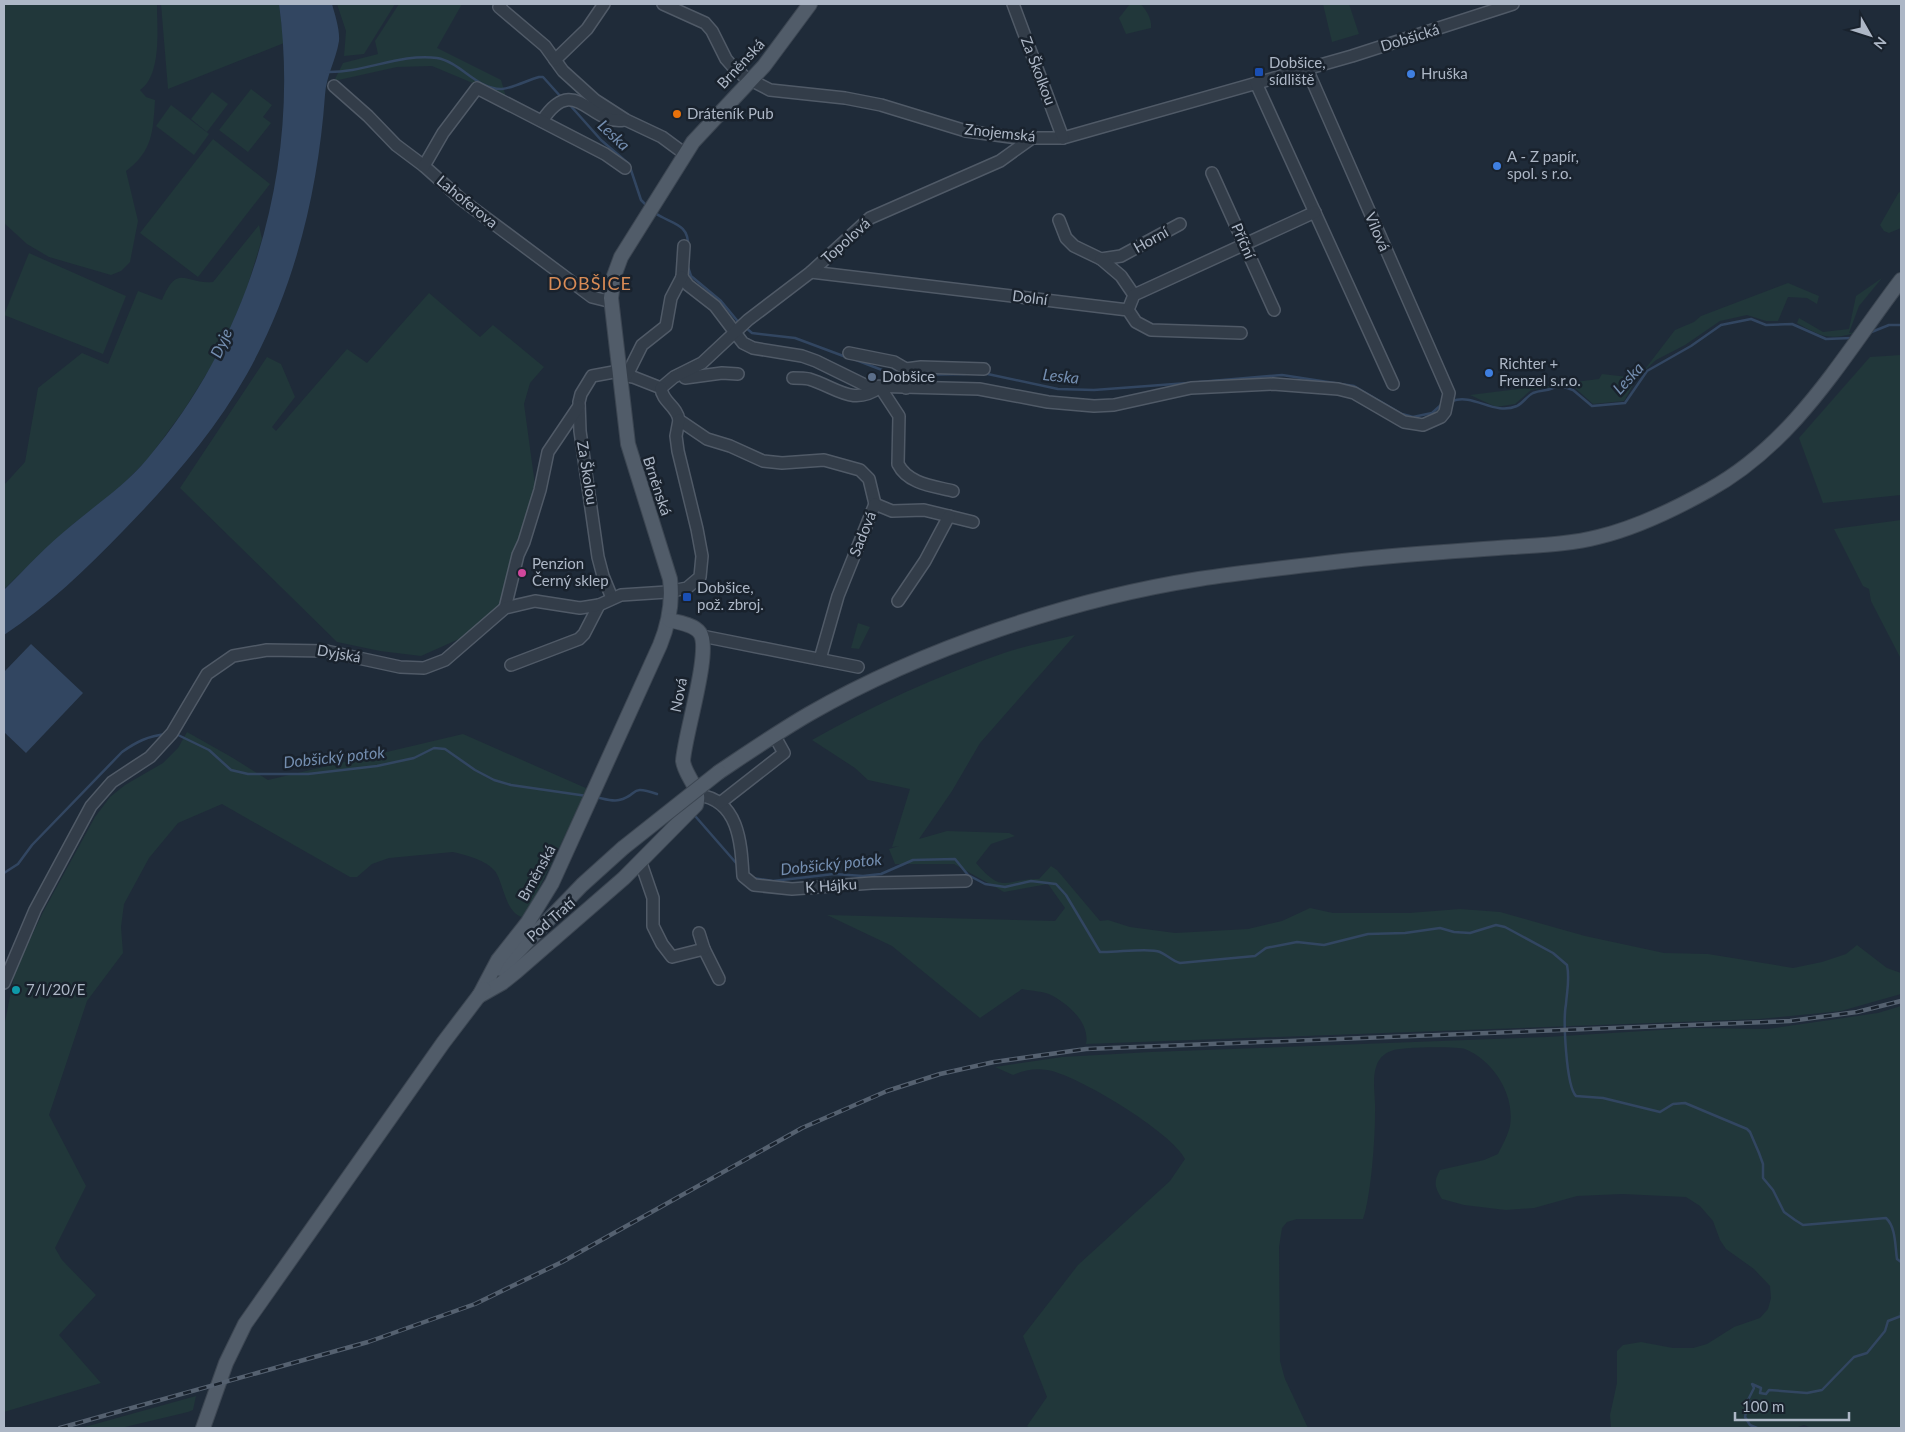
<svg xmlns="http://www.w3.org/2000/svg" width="1905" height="1432" viewBox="0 0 1905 1432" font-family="Lato,sans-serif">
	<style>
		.green { fill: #21373a }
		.water { fill: #324661 }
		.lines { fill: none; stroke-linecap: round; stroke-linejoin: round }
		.stream { stroke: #324661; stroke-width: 2.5 }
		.minor-casing { stroke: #505a67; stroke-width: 14 }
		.major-casing { stroke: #3c4652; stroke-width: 16 }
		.minor { stroke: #333d49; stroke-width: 11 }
		.major { stroke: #515c69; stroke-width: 14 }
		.rail-casing { stroke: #556170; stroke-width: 4.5 }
		.rail { stroke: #19222d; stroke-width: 2.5; stroke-dasharray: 8; stroke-linecap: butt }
		.major-bridge-casing { stroke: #3c4652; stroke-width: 16; stroke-linecap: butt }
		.major-bridge { stroke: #515c69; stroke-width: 14 }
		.transit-dot { fill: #1a4fb4; stroke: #19222d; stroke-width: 2 }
		.shop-dot { fill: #3f7fe0; stroke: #19222d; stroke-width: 2 }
		.food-dot { fill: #e8710a; stroke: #19222d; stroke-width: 2 }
		.service-dot { fill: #5c6f8a; stroke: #19222d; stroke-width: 2 }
		.hotel-dot { fill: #d1479c; stroke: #19222d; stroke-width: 2 }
		.culture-dot { fill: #0f9aa8; stroke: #19222d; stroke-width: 2 }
		.labels { text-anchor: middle; stroke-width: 5; stroke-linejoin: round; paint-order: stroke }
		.street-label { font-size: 15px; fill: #adb7c6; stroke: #19222d }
		.poi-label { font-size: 15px; fill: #adb7c6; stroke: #19222d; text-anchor: start }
		.water-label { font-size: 16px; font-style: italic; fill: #748eb0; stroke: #19222d }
		.quarter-label { font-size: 18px; letter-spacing: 1px; fill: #d88b56; stroke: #19222d }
	</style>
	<rect width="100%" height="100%" fill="#1f2b39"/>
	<g class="green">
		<path d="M4 4H157C157 28 162 75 140 90L146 97 155 100C153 131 153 151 126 171L138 221 130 262 121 271 111 275 49 257 27 244 4 223Z"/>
		<polygon points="161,4 279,4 284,43 168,89"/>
		<polygon points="337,4 395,4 364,54 344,56 346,31"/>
		<polygon points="399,4 462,4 437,48 501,80 506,97 432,66 397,67 334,81 343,63 378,54 375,41"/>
		<path d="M1130 4H1140C1146 9 1152 19 1151 28L1126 34 1119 18Z"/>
		<polygon points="1323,4 1349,4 1359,34 1332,42"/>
		<polygon points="251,89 272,105 263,117 271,123 248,152 219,130"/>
		<polygon points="212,92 228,104 207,132 191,119"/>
		<polygon points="171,105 209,134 194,155 156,126"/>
		<polygon points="213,139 270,184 198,277 140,233"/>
		<polygon points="1899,192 1901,193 1901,228 1889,233 1884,231 1880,225"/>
		<path d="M259 225 262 239 245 294 219 354 184 410 148 459 118 489 72 525 4 589V485L25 462 38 388 82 353 108 364 138 291 162 300C178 262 186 285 213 282Z"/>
		<polygon points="29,253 126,296 103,354 4,315"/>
		<path d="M1882 278 1859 306 1849 333 1858 332C1829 341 1822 337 1797 323L1799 318 1823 332 1849 329 1856 296Z"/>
		<polygon points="1788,283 1819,296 1817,304 1807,298 1788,297 1778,321 1766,321 1747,315 1720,321 1685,345 1656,360 1642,373 1675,330 1694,322 1701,316"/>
		<polygon points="429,293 480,337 493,325 544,367 530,383 524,404 535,485 501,607 459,639 421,656 380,651 337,642 180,488 267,357 281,364 295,397 272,427 276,431 347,349 367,363"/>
		<polygon points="1901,355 1901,495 1823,503 1799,438 1870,357"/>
		<polygon points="1602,374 1637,378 1624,401 1593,404 1574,387 1557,383 1552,387 1531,390 1515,404 1496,407 1470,395 1599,379"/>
		<polygon points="1901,520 1901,659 1871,601 1869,589 1863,586 1834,529"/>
		<polygon points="858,623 870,627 859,649 851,648"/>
		<path d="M1075 635 980 743 952 791 919 839 947 831 1009 833 1015 836 991 844 976 863C1004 895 1003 879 1039 879L1051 866 1057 870 1100 921 1108 920 1130 927 1175 933 1248 929 1282 921 1310 908 1333 913H1409L1460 909 1500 912 1585 936 1664 953 1708 954 1793 968 1822 962 1846 954 1857 945 1887 968 1901 973V994L1841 1011 1759 1019 1086 1044C1090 1023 1069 1005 1053 996 1044 991 1031 991 1022 989L980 1018 892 946 827 915 1055 921 1065 908 1048 884 1004 892 954 864H895L889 849 899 846 892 847 910 789 868 780 855 768 812 740C873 705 937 676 1004 653 1027 645 1052 641 1075 635Z"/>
		<path d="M187 732 233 758 268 780 463 734 588 789 529 909 522 917C505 912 504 884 495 871 486 860 466 855 453 852L389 858 372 864 357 877H350L222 804 178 823 149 858 124 904 121 927 123 953 87 1001 49 1115 86 1186 55 1248 62 1260 96 1295 59 1335 101 1383 4 1412V1027L15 971 43 912 95 817 110 797 125 785 163 763 178 748Z"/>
		<path d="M1901 1006V1428H1812L1804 1425 1795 1428H1611L1610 1415 1617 1383V1351L1623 1345 1641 1342 1673 1348H1693L1707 1344 1734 1327 1760 1318 1768 1309 1771 1298 1770 1286 1754 1269 1726 1249 1720 1240 1713 1221 1700 1206 1686 1197 1622 1194 1577 1196 1534 1208 1506 1210 1464 1205 1442 1199C1435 1188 1433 1182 1440 1170L1484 1160 1498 1154C1502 1146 1508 1135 1510 1126 1515 1095 1494 1061 1465 1049 1457 1046 1402 1047 1394 1050 1386 1052 1380 1057 1377 1064 1371 1079 1376 1098 1375 1113 1375 1140 1371 1195 1363 1219H1297L1287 1222 1282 1228 1279 1247 1280 1361 1285 1379 1308 1428H1030L1027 1426 1047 1397 1023 1336 1078 1265 1170 1181 1185 1159C1173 1133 1076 1074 1047 1070 1034 1068 1025 1070 1013 1075L995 1067 1062 1057 1151 1052 1547 1037 1692 1028 1768 1029 1878 1013Z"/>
		<polygon points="196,1396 193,1410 188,1412 121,1428 81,1428"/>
	</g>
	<g class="water">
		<path d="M279 4H332C335 15 340 30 339 41 336 60 326 76 325 95 318 192 295 288 247 374 215 431 169 484 123 531 86 569 48 606 4 635V590C26 568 47 545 72 525 98 503 126 485 148 458 252 335 301 164 279 4Z"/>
		<polygon points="31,644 83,693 26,753 4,732 4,672"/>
	</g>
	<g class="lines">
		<g class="stream">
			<path d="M327 72C364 73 400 53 437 58 461 62 477 90 502 89 513 88 528 80 539 77H543L561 97"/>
			<polyline points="569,104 601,140 629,164 641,200 647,206"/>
			<path d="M655 213C671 224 689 223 688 246"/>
			<polyline points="687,264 691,276 721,301 740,324"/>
			<polyline points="745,327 752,333 795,338 846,357"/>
			<polyline points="1869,333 1889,325 1901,325"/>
			<polyline points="856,360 895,375 903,375"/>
			<polyline points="983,373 1058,389 1094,390 1188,383"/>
			<polyline points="908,375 965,374"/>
			<polyline points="1199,382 1282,375 1354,386 1402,414 1413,417 1432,413 1442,404"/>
			<path d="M1452 401C1474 393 1494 416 1517 406 1523 403 1527 396 1533 393 1542 389 1550 392 1558 385L1573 390 1592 406 1625 403 1647 371 1691 346 1721 325 1751 319 1766 325 1792 324 1826 339 1852 338"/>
			<polyline points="176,734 209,750 231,770 248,774 308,774 377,766 414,758 434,748 445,749 475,770 494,780 511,785 587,796"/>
			<path d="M595 797C602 798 612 802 619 800 640 795 628 784 657 794"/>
			<polyline points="696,817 737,864"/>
			<path d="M4 873 18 864 32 845 122 752C136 742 148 736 166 734"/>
			<path d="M753 878 773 881 834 874 863 876 881 874 913 860 955 859 968 875 985 884 1005 887 1031 881 1056 884 1066 895 1100 952C1115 953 1149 947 1160 952 1167 955 1172 961 1180 963L1255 956 1266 948 1297 942 1324 945 1368 934 1405 933 1440 928 1454 932 1470 933 1496 925 1505 927 1553 953 1567 965C1570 979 1567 990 1566 1004 1563 1019 1566 1086 1576 1096L1603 1098 1660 1112 1673 1104 1685 1103 1747 1129 1750 1132 1759 1153 1763 1164V1178L1773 1190 1784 1212 1795 1220 1803 1225 1886 1218C1896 1227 1895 1246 1897 1259L1901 1262"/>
			<polyline points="1757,1428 1750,1425 1745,1417 1747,1408 1752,1404 1748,1400 1754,1388 1752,1384 1761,1388 1760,1393 1766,1394 1769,1390 1807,1393 1822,1390 1854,1357 1867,1353 1885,1331 1888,1321 1901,1316 1901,1312"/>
		</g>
		<g class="minor-casing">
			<g id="minor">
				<polyline points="501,4 499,7 545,46 563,71 595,100 626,120 662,137 685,154"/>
				<polyline points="663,4 705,23 712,31 726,59 733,67 745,77 770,90 845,98 881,105 966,131 1018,138 1063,138 1352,56 1513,4"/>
				<polyline points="1013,4 1063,138"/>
				<polyline points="555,60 587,29 604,4"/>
				<polyline points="1256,83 1393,384"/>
				<polyline points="334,86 368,116 396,145 424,166 462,200 592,297 612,302"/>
				<path d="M542 121C575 71 590 126 624 120"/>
				<polyline points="424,166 443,133 477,88 605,154 625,168"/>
				<polyline points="1212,173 1274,310"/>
				<polyline points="1059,220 1066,238 1074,246 1101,259 1121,256 1180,224"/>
				<polyline points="1101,259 1121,276 1134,295"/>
				<polyline points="811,272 1128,310 1136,322 1151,330 1241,333"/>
				<polyline points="682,277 688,285 715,306 743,343 753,348 802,356 816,361 867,386 979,389 1048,402 1094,406 1114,405 1191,388 1273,384 1338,389 1354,393 1404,422 1417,424 1423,425 1441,417 1445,412 1449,393 1307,69"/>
				<polyline points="682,277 684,246"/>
				<polyline points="1128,310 1134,295 1315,212"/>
				<polyline points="849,353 894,362 906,369 906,388"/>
				<polyline points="906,369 921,367 984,369"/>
				<polyline points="621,375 633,377 661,388"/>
				<polyline points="627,375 642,345 666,326 671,298 682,277"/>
				<polyline points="685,378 722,373 738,374"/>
				<path d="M793 378C798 378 804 378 809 379 836 387 853 407 880 387L899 416 898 464C908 484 933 486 953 491"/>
				<polyline points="661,388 674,377 702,363 748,320 811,272 870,218 1000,161 1032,138"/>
				<path d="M661 388C662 402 677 406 679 420L707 439 730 446 763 461 782 463 824 460 860 470 869 479 875 504"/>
				<polyline points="875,504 892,511 924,510 973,522"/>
				<polyline points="612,598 603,576 598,557 580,431 579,402 581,394 592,376 619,371"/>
				<polyline points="898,601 925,561 949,516"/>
				<polyline points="505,608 518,555 524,542 540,490 548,452 579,406"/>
				<polyline points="702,636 858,667"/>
				<polyline points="820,659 838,596 875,504"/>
				<polyline points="511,665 579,639 584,634 599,605"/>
				<path d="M698 795C739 800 741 843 743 876L754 885 792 889 872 883 966 881"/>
				<polyline points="720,803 784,753 774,735"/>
				<polyline points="641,863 653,898 653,926 662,944 672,957 704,949 719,979"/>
				<polyline points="699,933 704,949"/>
				<polyline points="4,983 35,910 91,806 112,782 150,757 172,733 207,674 233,656 267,650 326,651 400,667 424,668 445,660 505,608 535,601 580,608 599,605 621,595 667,592 687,588 700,577 702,556 697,529 678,451 676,436 679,420"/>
			</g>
		</g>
		<g class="major-casing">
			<g id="major">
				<path d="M719 772C749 752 778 732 809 714 922 649 1071 599 1199 579 1250 571 1301 566 1352 560 1405 554 1459 551 1512 547 1541 545 1571 544 1598 537 1636 528 1675 509 1709 490 1796 442 1843 356 1901 280"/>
				<polyline points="501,969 582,885 623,848"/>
				<path d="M479 996 498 960 528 922 552 883 660 645C669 623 673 603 670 579L628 444 611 298 614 276 621 257 693 142 764 66 810 4"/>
				<path d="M479 996 502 983 517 971 624 878 696 805C702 788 685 777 683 761 684 737 712 650 700 633 695 625 678 622 669 620"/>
				<polyline points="203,1428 226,1363 245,1324 443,1043 484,989"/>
			</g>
		</g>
		<use href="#minor" class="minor"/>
		<use href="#major" class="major"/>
		<g class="rail-casing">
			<polyline id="rail" points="60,1428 368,1342 475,1304 562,1262 802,1128 887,1091 940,1074 994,1062 1086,1049 1790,1021 1857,1012 1901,1001"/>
		</g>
		<use href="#rail" class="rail"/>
		<g class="major-bridge-casing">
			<polyline id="major-bridge" points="623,848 719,772"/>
		</g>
		<use href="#major-bridge" class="major-bridge"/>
	</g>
	<g class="transit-dot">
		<rect x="1254" y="67" width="10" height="10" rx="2.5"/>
		<rect x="682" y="592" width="10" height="10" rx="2.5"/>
	</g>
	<g class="shop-dot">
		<circle cx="1411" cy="74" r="5"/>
		<circle cx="1497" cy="166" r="5"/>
		<circle cx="1489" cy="373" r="5"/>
	</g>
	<circle class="food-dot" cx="677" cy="114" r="5"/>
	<circle class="service-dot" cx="872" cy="377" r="5"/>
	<circle class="hotel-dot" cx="522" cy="573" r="5"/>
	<circle class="culture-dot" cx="16" cy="990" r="5"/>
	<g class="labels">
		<g class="street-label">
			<text transform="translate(1410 38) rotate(-17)" y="5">Dobšická</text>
			<text transform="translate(741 64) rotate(-47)" y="5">Brněnská</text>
			<text transform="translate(1038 71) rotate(69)" y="5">Za Školkou</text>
			<text transform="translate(1000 133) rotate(6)" y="5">Znojemská</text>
			<text transform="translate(467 202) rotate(39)" y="5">Lahoferova</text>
			<text transform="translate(1377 232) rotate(67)" y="5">Vilová</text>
			<text transform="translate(1151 240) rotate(-29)" y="5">Horní</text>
			<text transform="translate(846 241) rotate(-42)" y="5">Topolová</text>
			<text transform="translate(1243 241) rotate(66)" y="5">Příční</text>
			<text transform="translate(1030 298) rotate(7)" y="5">Dolní</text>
			<text transform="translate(587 473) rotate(81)" y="5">Za Školou</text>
			<text transform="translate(657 486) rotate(72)" y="5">Brněnská</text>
			<text transform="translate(863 534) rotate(-68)" y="5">Sadová</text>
			<text transform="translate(339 654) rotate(10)" y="5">Dyjská</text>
			<text transform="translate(679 695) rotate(-79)" y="5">Nová</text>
			<text transform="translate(537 873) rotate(-61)" y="5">Brněnská</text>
			<text transform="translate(831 886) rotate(-4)" y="5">K Hájku</text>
			<text transform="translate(551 920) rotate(-41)" y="5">Pod Tratí</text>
		</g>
		<g class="poi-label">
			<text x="1269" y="68">Dobšice,<tspan x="1269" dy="17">sídliště</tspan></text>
			<text x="1421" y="79">Hruška</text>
			<text x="687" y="119">Dráteník Pub</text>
			<text x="1507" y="162">A - Z papír,<tspan x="1507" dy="17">spol. s r.o.</tspan></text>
			<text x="1499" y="369">Richter +<tspan x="1499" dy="17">Frenzel s.r.o.</tspan></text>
			<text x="882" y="382">Dobšice</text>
			<text x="532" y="569">Penzion<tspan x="532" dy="17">Černý sklep</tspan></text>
			<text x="697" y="593">Dobšice,<tspan x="697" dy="17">pož. zbroj.</tspan></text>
			<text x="26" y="995">7/I/20/E</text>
		</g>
		<g class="water-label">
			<text transform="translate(614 135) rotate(43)" y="6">Leska</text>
			<text transform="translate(221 343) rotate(-66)" y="6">Dyje</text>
			<text transform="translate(1061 376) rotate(6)" y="6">Leska</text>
			<text transform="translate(1628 378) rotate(-47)" y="6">Leska</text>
			<text transform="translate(334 757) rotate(-6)" y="6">Dobšický potok</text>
			<text transform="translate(831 864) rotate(-6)" y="6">Dobšický potok</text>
		</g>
		<g class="quarter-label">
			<text x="590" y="290">DOBŠICE</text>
		</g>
	</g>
	<rect width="1905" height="1432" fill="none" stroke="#adb7c6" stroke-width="10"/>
	<g transform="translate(1870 35) rotate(129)" stroke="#19222d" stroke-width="4" paint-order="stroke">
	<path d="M0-4L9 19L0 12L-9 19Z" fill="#adb7c6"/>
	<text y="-8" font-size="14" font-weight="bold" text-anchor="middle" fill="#adb7c6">N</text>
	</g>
	<path d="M1735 1412v8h114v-8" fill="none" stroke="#adb7c6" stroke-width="2.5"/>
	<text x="1742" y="1412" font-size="15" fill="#adb7c6" stroke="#19222d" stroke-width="4" paint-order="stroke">100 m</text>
</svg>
